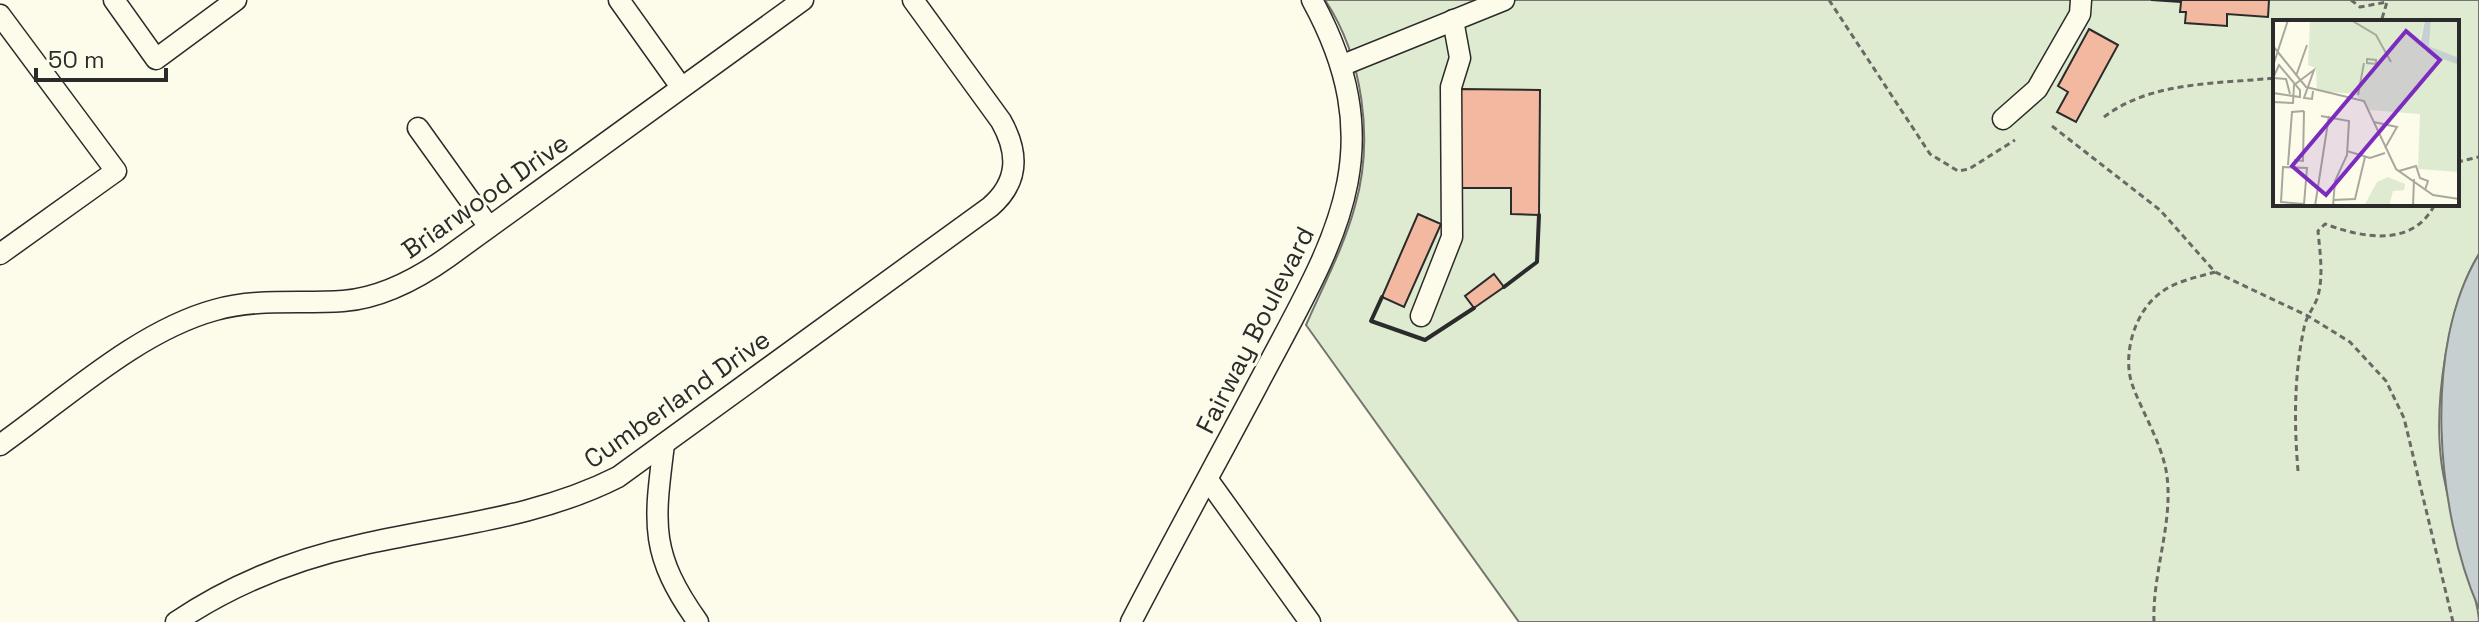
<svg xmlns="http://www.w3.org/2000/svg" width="2479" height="622" viewBox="0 0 2479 622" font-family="'Space Grotesk',sans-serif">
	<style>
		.green { fill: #deebd1; stroke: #74746e; stroke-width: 2; fill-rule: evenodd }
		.water { fill: #c7d0d0; stroke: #74746e; stroke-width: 2 }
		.building { fill: #f2b8a0; stroke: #2b2b2b; stroke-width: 2 }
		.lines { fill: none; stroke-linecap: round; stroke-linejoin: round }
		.minor-casing { stroke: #2b2b2b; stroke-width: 23 }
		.path { stroke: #6a6964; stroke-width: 3; stroke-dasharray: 6 4; stroke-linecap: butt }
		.minor { stroke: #fdfbea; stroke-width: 20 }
		.wall { stroke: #2b2b2b; stroke-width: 4 }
		.labels { text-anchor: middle; stroke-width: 6; stroke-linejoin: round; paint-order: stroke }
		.street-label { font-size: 26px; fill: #2b2b2b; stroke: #fdfbea }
		.inset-river { fill: none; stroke: #c7d0d0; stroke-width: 4 }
		.inset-road { fill: none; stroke: #a9a89e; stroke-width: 2 }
		.view { fill: #7b2cbf; fill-opacity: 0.15; stroke: #7b2cbf; stroke-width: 4 }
		.inset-edge { fill: none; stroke: #2b2b2b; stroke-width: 4 }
	</style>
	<rect width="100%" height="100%" fill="#fdfbea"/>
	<path class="green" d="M1325 0H2479V254C2447 306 2433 406 2442 467 2446 492 2453 516 2459 539 2464 562 2479 602 2479 622H1519L1306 325C1323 286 1344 247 1355 206 1374 140 1363 57 1325 0ZM2275 22H2457V204H2275Z"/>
	<path class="water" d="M2479 254V609C2436 511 2422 347 2479 254Z"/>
	<g class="building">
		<polygon points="2151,0 2269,0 2268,17 2227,14 2227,26 2185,23 2186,12 2180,12 2181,2"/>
		<polygon points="2089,29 2118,45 2076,122 2057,112 2068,92 2058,86"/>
		<polygon points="1460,89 1540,90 1539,215 1511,214 1511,188 1459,188"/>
		<polygon points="1418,214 1441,224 1404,307 1382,297"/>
		<polygon points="1494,274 1504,287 1474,308 1465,296"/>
	</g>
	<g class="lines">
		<g class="minor-casing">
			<g id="minor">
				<polyline points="114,0 156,59 236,0"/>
				<polyline points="619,0 681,87"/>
				<polyline points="0,15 116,171 0,254"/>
				<polyline points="1343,65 1504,0"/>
				<polyline points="2003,119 2037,89 2080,14 2081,0"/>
				<polyline points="418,128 489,227"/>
				<polyline points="1421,316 1452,237 1451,87 1460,58 1453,20"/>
				<path d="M664 444C654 524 649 553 698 622"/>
				<path d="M0 445C65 399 138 331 215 310 257 298 300 304 343 301 382 298 417 279 448 257L803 0"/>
				<polyline points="1208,480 1310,622"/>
				<path d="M176 622C231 585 296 559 360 545 448 525 537 518 618 477L990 207C1019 182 1019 153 1001 121L913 0"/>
				<path d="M1131 622C1172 543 1215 465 1257 386 1330 247 1397 155 1312 0"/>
			</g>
		</g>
		<g class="path">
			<polyline points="1829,0 1930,154 1958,171 1969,169 2015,140"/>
			<polyline points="2351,0 2360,7 2387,2 2381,22"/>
			<path d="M2104 117C2151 81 2217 84 2275 78"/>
			<polyline points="2052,126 2160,210 2215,272 2308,316 2350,342 2386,381 2404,418 2453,622"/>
			<polyline points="2457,162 2479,157"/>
			<path d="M2298 471C2294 423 2294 375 2304 328 2306 317 2313 309 2317 299 2324 278 2320 253 2318 231L2325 224C2363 238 2413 248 2435 204"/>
			<path d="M2154 622C2152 572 2175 519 2166 470 2160 440 2142 412 2132 384 2122 354 2135 309 2163 291 2177 281 2198 277 2215 272"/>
		</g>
		<use href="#minor" class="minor"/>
		<g class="wall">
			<polyline points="1504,287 1537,262 1539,215"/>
			<polyline points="1382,297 1371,321 1425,340 1474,308"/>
		</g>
	</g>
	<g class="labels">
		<g class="street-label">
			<text transform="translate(485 196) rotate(-35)" y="9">Briarwood Drive</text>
			<text transform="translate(1255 330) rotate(-63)" y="9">Fairway Boulevard</text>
			<text transform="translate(677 399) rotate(-35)" y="9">Cumberland Drive</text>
		</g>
	</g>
	<g transform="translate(2273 20)">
		<rect width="186" height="186" fill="#fdfbea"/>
		<path d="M37 0H152L147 20 151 30 186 45V152L145 149 147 94 97 90 82 74 44 71 43 48 35 45ZM158 0H186V38L156 28ZM115 157 132 164 131 170 120 171 116 186H91L104 162Z" fill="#deebd1"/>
		<path d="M152 0H158L156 28 186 38V45L157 34 147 25Z" fill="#c7d0d0"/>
		<path class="inset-river" d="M155 28 186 40"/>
		<path class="inset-road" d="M78 0 103 15 118 42M0 26 33 67 91 81 123 149 160 175 186 179M94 39 103 40V44L94 43ZM0 46 15 0M23 56 34 25M0 58 6 45 27 70V77L0 73M0 58 13 59 17 74M85 75 91 43M0 82 20 83 21 65 41 50 31 78 39 79 40 71M48 96 76 101 74 135 62 161 60 186M101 102 124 107 112 128M74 131 97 138 112 133M21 140 30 141 31 91M15 145 19 92 31 91M10 147 34 148 31 184 8 182ZM126 151 143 146 147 158 155 161 152 170M60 180 82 179 92 137M42 186 56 96M140 186 141 159"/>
		<path class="view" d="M133 11 167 40 53 175 19 146Z"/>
		<rect width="186" height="186" class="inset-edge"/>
	</g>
	<path d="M36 68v12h130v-12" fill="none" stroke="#2b2b2b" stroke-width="4"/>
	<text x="48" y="68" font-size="24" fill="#2b2b2b" stroke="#fdfbea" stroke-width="6" paint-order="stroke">50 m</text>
</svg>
